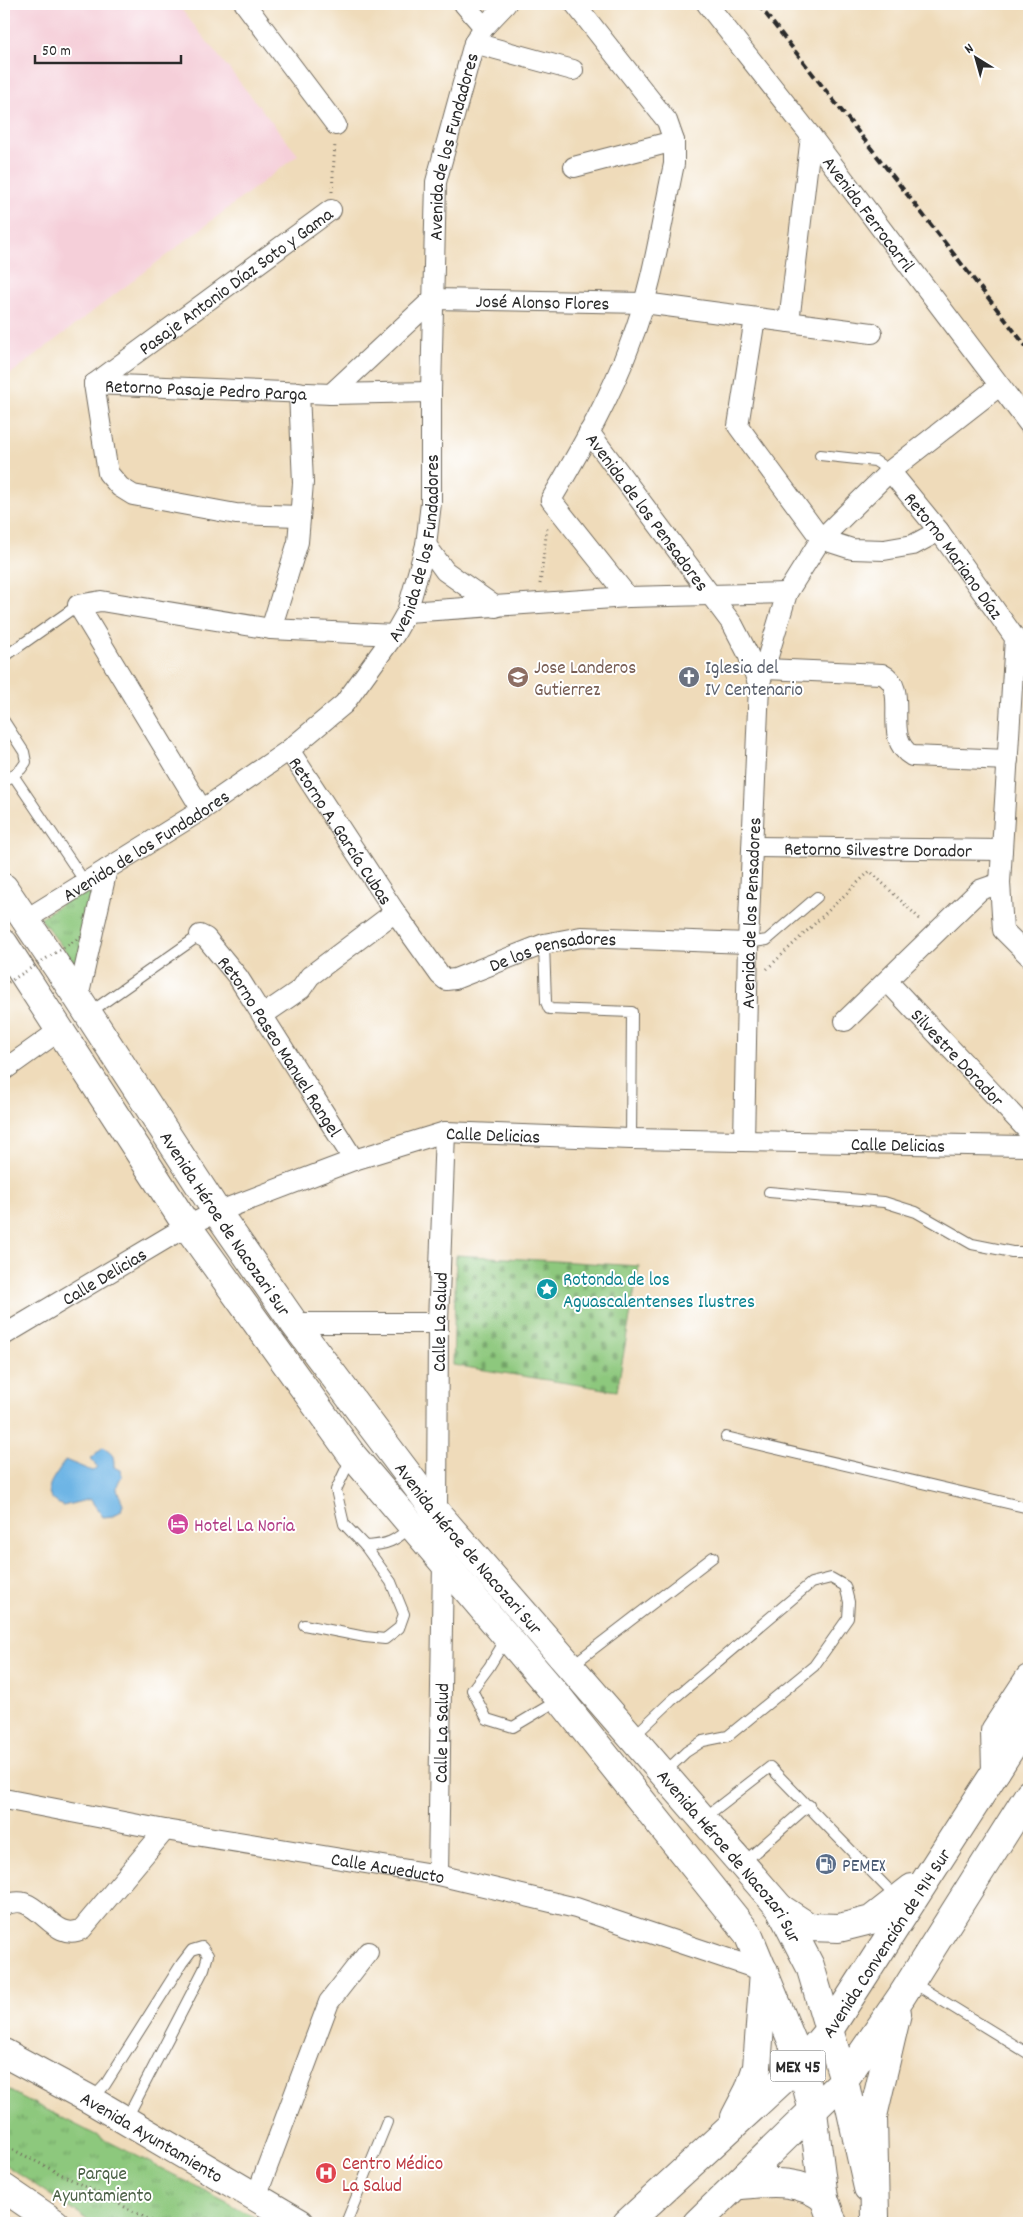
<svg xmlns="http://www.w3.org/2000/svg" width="1033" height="2227" viewBox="0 0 1033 2227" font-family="Dekko,sans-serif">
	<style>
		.built { fill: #f5cfd9 }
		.grass { fill: url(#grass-tufts); stroke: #5c7a54 }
		.cemetery { fill: url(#cemetery-stones); stroke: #5c7a54 }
		.water { fill: #6eb5e5; stroke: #4c7088 }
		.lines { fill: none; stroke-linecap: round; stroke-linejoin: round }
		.lane-casing { stroke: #70695d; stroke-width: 12 }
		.street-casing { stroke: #70695d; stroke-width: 22 }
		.secondary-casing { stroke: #70695d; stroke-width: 30 }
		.primary-casing { stroke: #70695d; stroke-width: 30 }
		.path { stroke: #70695d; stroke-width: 3; stroke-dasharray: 1 4; stroke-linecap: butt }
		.lane { stroke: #fff; stroke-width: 10 }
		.street { stroke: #fff; stroke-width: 20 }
		.secondary { stroke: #fff; stroke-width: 28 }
		.primary { stroke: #fff; stroke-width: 28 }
		.rail { stroke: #2b2b2b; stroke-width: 4; stroke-dasharray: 8 4; stroke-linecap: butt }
		.path-bridge { stroke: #70695d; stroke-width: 3; stroke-dasharray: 1 4; stroke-linecap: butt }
		.labels { text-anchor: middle; stroke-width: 4; stroke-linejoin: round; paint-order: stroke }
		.shield { fill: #fff; stroke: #6b6b6b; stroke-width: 1 }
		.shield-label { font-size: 18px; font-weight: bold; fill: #2b2b2b }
		.street-label { font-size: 19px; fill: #2b2b2b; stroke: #fff }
		.education-label { font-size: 19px; fill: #785e54; stroke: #fff; text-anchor: start }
		.worship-label { font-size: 19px; fill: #5b616d; stroke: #fff; text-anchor: start }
		.culture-label { font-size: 19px; fill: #0d838f; stroke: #fff; text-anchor: start }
		.hotel-label { font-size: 19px; fill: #b23c85; stroke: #fff; text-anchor: start }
		.service-label { font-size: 19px; fill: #4e5e75; stroke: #fff; text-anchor: start }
		.health-label { font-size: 19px; fill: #be3a42; stroke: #fff; text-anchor: start }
		.park-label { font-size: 19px; fill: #4d6248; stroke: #fff }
	</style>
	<defs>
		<pattern id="grass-tufts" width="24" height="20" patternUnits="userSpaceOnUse" patternTransform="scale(1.25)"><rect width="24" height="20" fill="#8dc87d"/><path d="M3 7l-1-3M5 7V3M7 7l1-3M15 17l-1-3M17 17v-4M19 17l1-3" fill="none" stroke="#73a367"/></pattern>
		<pattern id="cemetery-stones" width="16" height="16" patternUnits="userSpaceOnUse" patternTransform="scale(1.25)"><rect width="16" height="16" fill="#8dc87d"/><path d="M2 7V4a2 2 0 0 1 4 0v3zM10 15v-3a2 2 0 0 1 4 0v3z" fill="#73a367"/></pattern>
	</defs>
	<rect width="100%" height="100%" fill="#fff"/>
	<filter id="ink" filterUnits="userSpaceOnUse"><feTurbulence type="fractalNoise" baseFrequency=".02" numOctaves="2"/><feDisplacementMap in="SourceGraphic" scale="10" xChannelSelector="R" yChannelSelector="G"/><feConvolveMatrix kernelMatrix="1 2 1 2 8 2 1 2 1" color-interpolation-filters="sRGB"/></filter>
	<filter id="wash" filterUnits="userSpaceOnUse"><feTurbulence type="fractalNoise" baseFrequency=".0096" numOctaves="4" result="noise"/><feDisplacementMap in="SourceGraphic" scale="20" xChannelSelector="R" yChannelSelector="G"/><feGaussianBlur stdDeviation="1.12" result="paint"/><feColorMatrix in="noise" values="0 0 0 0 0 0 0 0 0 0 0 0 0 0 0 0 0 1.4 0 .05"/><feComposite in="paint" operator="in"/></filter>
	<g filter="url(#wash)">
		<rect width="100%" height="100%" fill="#efdbba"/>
		<polygon class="built" points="4,4 177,4 298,155 4,379"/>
		<g class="grass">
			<polygon points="98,880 77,966 40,918"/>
			<polygon points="4,2088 227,2202 265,2223 92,2223 4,2164"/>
		</g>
		<polygon class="cemetery" points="456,1255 639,1266 617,1391 453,1365"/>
		<path class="water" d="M103 1447C113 1452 114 1456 114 1467L121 1470 122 1476C113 1490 118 1490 123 1504L121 1511 113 1516 103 1517 90 1499 63 1506C35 1493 56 1477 65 1460L92 1471 97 1467 91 1458Z"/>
	</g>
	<g filter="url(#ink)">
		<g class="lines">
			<g class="lane-casing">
				<g id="lane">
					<polyline points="820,455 875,461 890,471"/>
					<polyline points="4,657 78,605"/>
					<polyline points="4,721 24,752 26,762 21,769 4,782"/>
					<polyline points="13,775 85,882"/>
					<polyline points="748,943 767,940 817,897"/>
					<polyline points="544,944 546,1002 549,1009 632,1012 631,1139"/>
					<polyline points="89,1013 200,935"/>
					<polyline points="769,1192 884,1202 916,1212 972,1244 1012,1252 1029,1252"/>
					<polyline points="726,1437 1029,1508"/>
					<path d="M365 1546C388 1545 395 1541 412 1526"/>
					<polyline points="304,1625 365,1637 385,1639 399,1628 404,1614 391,1582 365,1546 344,1524 336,1490 351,1458"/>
					<polyline points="506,1639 489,1667 472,1690 487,1719 513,1727 560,1699"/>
					<polyline points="571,1666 713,1557"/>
					<polyline points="633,1737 671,1701 811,1583 831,1578 845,1586 849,1602 848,1618 814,1666 728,1736 703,1741 686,1752 664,1773"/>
					<polyline points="704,1818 770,1767 897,1898"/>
					<polyline points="742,1864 809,1805"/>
					<polyline points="912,1982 1029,2054"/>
					<polyline points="92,2099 105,2085 182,1963 192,1950 202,1947 208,1955 204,1969 126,2120"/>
					<polyline points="346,2223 387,2122"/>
				</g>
			</g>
			<g class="street-casing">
				<g id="street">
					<polyline points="245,4 336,125"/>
					<polyline points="464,4 484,27"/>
					<path d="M575 4 667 121 674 141V164C661 224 653 287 630 344 610 399 580 450 551 500L628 597"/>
					<path id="s1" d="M707 4 811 136 1029 424"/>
					<polyline points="474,43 573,70"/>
					<polyline points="574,167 674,141"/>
					<polyline points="755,318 738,426 821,539 852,549 884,550 913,545 939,531"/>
					<polyline points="789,322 811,136"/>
					<path id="s2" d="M94 384 331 394 431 392"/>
					<path id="s3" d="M94 384 331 210"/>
					<polyline points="94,384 108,473 120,487 133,495 236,514 300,516"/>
					<path id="s4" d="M331 394 433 299 644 303 872 333"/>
					<path id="s5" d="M589 432 733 625 748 654 759 686"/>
					<path id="s6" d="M890 471 939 531 1015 638 1002 850 1000 883 1003 930 1029 956"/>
					<polyline points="426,545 445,571 496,607"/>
					<polyline points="407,612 628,597 787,593"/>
					<polyline points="271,629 298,542 303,483 299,392"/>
					<path d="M765 669 882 674C912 688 880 737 912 756L1008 760"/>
					<path id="s7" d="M289 750 395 912 440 975 446 980 455 979 544 944 581 937 748 943"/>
					<polyline points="202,810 78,605 101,601 271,629 394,635"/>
					<path id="s8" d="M753 847 1002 850"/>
					<path id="s9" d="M25 920 202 810 289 750 344 704 394 635 407 612 426 545 431 503V392L436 182 474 43 484 27 506 4"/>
					<path id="s10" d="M200 935 206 938 238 977 354 1160"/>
					<path id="s11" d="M887 981 1029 1132"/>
					<polyline points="78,998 107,869"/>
					<polyline points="263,1015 301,989 310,976 395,912"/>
					<polyline points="845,1021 980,890 1000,883"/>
					<polyline points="4,1070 60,1030"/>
					<path id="s12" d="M744 1141 748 943 759 686 787 593 821 539 890 471 999 386"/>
					<polyline points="294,1323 438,1323"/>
					<path id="s13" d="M4 1335 187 1226 217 1212 354 1160 445 1132 631 1139 1029 1146"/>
					<path id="s14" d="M437 1513 438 1323 445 1132"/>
					<path id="s15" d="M4 1799 165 1830 438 1875 576 1908 764 1971"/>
					<path id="s16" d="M438 1875 443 1562"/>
					<path d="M4 1905C10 1903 18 1901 24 1903 45 1910 58 1941 82 1929L165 1830"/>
					<polyline points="256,2197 329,2002 368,1952"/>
				</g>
			</g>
			<g class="secondary-casing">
				<g id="secondary">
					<path id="s17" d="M4 888 78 998 217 1212 294 1323 437 1513 780 1908 810 1966 844 2080 868 2188"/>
					<polyline points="4,944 187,1226 352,1455 560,1699 748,1934 801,2063 813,2112 824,2198 833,2223"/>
					<polyline points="996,1771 995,1731 1029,1679"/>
					<path id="s18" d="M4 2053 91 2100 300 2223"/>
					<polyline points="4,2188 55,2223"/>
				</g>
			</g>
			<g class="primary-casing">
				<g id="primary">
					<polyline points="780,1908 809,1927 839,1928 871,1920 912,1888"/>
					<polyline points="735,2117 749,2090 757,2067 764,1971"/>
					<path d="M738 2185C770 2183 796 2178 824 2198"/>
					<polyline points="875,2218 873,2116 897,2013"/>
					<path id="s19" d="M627 2223 801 2063 829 2030 1029 1720"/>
					<polyline points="697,2223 844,2080 901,1997 1029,1794"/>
				</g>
			</g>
			<g class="path">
				<polyline points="332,192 335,143"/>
				<polyline points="540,584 547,528"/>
				<polyline points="767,969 870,871 922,921"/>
				<polyline points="4,2145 156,2223"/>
			</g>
			<use href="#lane" class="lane"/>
			<use href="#street" class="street"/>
			<use href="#secondary" class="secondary"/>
			<use href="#primary" class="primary"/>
			<polyline class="rail" points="758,4 1029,350"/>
			<polyline class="path-bridge" points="4,985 82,936"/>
		</g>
	</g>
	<defs>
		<g id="school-disc" transform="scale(1.125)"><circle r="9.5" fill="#8d6e63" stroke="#fff"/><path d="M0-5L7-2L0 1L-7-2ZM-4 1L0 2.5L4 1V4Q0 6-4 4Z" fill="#fff"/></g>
		<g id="church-disc" transform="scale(1.125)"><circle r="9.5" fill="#6b7280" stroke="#fff"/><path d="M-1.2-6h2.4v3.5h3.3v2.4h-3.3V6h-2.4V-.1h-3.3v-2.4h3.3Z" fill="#fff"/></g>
		<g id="sight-disc" transform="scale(1.125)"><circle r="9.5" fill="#0f9aa8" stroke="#fff"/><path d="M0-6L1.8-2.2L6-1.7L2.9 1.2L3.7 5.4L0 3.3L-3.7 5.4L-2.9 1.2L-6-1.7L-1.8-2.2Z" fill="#fff"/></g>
		<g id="hotel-disc" transform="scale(1.125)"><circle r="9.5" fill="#d1479c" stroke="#fff"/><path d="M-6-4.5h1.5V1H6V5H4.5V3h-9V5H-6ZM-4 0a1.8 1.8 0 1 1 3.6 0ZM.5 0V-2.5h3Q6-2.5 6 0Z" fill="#fff"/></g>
		<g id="fuel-disc" transform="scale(1.125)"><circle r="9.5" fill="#5c6f8a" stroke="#fff"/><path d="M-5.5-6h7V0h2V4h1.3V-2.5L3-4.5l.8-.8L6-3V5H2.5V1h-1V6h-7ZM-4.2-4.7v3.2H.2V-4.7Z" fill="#fff"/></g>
		<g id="hospital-disc" transform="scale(1.125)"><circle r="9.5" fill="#e0444e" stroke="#fff"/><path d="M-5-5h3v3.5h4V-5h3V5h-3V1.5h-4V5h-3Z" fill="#fff"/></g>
	</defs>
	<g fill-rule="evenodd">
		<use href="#school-disc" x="518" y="677"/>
		<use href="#church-disc" x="689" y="677"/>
		<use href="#sight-disc" x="547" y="1289"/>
		<use href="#hotel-disc" x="178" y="1524"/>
		<use href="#fuel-disc" x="826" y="1864"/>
		<use href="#hospital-disc" x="326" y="2173"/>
	</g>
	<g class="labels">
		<rect class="shield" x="770.5" y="2050.5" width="55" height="31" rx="4"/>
		<g class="shield-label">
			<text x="798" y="2072">MEX 45</text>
		</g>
		<g class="street-label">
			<text dy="7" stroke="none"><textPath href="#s9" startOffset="968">Avenida de los Fundadores</textPath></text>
			<text dy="7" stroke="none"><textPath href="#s1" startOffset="265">Avenida Ferrocarril</textPath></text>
			<text dy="7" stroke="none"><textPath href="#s3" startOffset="175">Pasaje Antonio Díaz Soto y Gama</textPath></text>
			<text dy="7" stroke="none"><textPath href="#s4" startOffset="249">José Alonso Flores</textPath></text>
			<text dy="7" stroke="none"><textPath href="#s2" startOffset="112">Retorno Pasaje Pedro Parga</textPath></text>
			<text dy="7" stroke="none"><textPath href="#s5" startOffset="99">Avenida de los Pensadores</textPath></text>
			<text dy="7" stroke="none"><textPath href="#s9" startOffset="562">Avenida de los Fundadores</textPath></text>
			<text dy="7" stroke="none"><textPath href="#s6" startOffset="106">Retorno Mariano Díaz</textPath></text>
			<text dy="7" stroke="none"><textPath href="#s7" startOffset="96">Retorno A. García Cubas</textPath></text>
			<text dy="7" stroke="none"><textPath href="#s9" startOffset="142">Avenida de los Fundadores</textPath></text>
			<text dy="7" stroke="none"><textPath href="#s8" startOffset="125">Retorno Silvestre Dorador</textPath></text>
			<text dy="7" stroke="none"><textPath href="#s12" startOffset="228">Avenida de los Pensadores</textPath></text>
			<text dy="7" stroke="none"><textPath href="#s7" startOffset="391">De los Pensadores</textPath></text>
			<text dy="7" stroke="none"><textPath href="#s10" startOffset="138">Retorno Paseo Manuel Rangel</textPath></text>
			<text dy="7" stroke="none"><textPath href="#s11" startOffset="104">Silvestre Dorador</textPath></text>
			<text dy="7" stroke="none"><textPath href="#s13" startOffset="536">Calle Delicias</textPath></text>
			<text dy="7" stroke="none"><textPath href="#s13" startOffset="941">Calle Delicias</textPath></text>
			<text dy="7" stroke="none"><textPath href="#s17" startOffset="402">Avenida Héroe de Nacozari Sur</textPath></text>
			<text dy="7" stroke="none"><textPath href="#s13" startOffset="116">Calle Delicias</textPath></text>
			<text dy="7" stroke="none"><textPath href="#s14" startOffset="191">Calle La Salud</textPath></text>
			<text dy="7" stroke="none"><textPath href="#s17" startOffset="808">Avenida Héroe de Nacozari Sur</textPath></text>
			<text dy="7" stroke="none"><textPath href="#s16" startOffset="142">Calle La Salud</textPath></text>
			<text dy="7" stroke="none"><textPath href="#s17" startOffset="1212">Avenida Héroe de Nacozari Sur</textPath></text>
			<text dy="7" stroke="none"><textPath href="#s15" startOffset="390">Calle Acueducto</textPath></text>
			<text dy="7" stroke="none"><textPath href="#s19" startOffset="384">Avenida Convención de 1914 Sur</textPath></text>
			<text dy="7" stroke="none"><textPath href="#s18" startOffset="170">Avenida Ayuntamiento</textPath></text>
		</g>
		<g class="education-label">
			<text x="534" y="673">Jose Landeros<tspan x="534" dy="22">Gutierrez</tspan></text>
		</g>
		<g class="worship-label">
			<text x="705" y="673">Iglesia del<tspan x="705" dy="22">IV Centenario</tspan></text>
		</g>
		<g class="culture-label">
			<text x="563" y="1285">Rotonda de los<tspan x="563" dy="22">Aguascalentenses Ilustres</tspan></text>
		</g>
		<g class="hotel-label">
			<text x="194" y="1531">Hotel La Noria</text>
		</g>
		<g class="service-label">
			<text x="842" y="1871">PEMEX</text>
		</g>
		<g class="health-label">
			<text x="342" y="2169">Centro Médico<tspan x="342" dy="22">La Salud</tspan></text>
		</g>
		<g class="park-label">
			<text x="102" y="2179">Parque<tspan x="102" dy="22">Ayuntamiento</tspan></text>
		</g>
	</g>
	<rect width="1033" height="2227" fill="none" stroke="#fff" stroke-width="20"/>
	<g transform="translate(976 58) rotate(323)" stroke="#ffffff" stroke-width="4" paint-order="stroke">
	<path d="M0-4L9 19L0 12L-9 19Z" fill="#2b2b2b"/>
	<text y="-8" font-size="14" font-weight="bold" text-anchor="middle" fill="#2b2b2b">N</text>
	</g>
	<path d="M35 55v8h146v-8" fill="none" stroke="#2b2b2b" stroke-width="2.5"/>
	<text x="42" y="55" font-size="15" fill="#2b2b2b" stroke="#ffffff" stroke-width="4" paint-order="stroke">50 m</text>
</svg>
